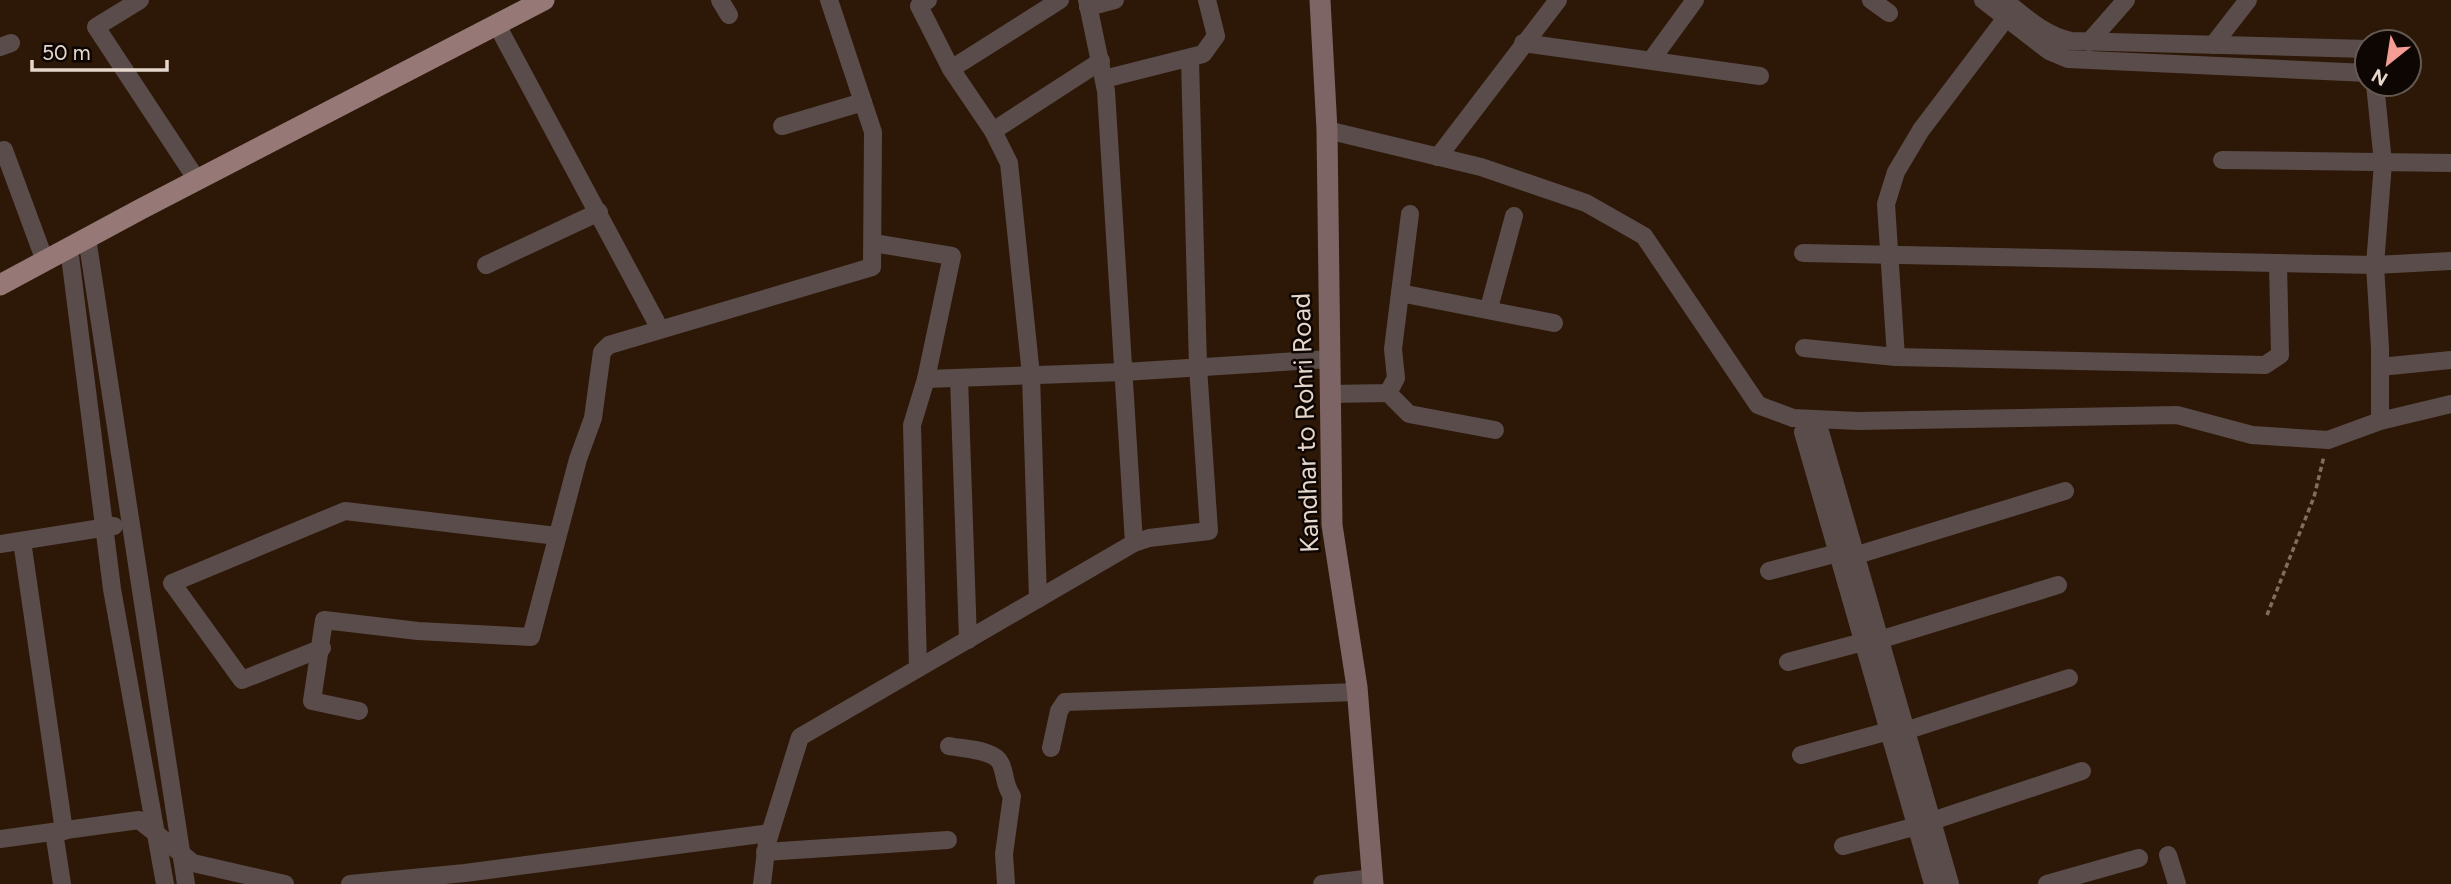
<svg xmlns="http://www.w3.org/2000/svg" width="2451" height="884" viewBox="0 0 2451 884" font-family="Figtree,sans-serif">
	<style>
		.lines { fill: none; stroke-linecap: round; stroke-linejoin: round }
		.path { stroke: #7f6d5f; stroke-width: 3.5; stroke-dasharray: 5 3.5; stroke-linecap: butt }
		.street { stroke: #5a4c4b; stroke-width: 18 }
		.secondary { stroke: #7c6564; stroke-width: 21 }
		.primary { stroke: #967977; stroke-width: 21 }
		.labels { text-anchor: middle; stroke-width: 5; stroke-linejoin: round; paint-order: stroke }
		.street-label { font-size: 26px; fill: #e6d7cd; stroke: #0e0602 }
	</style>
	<rect width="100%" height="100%" fill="#2d1807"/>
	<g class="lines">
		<polyline class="path" points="2267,615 2314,497 2324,456"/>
		<g class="street">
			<polyline points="140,0 96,27 197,180"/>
			<polyline points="720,0 729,15"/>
			<polyline points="928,0 919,6 951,69 993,131 1009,163 1031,375 1038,599"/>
			<polyline points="1087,0 1106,91 1134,543"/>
			<polyline points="1871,0 1889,13"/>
			<polyline points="1983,0 2049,51 2068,59 2367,73"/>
			<path d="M2004 0C2025 17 2044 35 2071 41L2367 49"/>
			<polyline points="1088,7 1115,0"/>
			<polyline points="497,25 660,329"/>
			<polyline points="2089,42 2126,0"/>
			<polyline points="1523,43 1760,76"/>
			<polyline points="2213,45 2248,0"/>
			<polyline points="0,47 11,43"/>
			<polyline points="1652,59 1695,0"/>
			<polyline points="951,69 1060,0"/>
			<polyline points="1104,79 1203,54 1216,36 1207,0"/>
			<polyline points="2375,84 2383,163 2375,265 2380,348 2380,421"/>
			<polyline points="782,126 863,102"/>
			<polyline points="1327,130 1481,167 1586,203 1644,236 1758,405 1793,418 1858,421 2177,415 2252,435 2328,440 2380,421 2451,404"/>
			<polyline points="993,131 1101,61"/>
			<polyline points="4,150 45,261"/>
			<polyline points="1438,157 1558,0"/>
			<polyline points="2222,160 2451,163"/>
			<polyline points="87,238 186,884"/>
			<polyline points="873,243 952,256 926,379 912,425 918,668"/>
			<polyline points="69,248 112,589 165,884"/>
			<polyline points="1803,253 2375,265 2451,261"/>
			<polyline points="486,265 599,212"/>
			<polyline points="1400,293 1410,214"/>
			<polyline points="1489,308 1514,216"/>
			<polyline points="1804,348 1896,357 2265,365 2280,355 2278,263"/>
			<polyline points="1896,357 1886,204 1896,172 1921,130 2006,18"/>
			<polyline points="2380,367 2451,360"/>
			<polyline points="959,378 968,640"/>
			<polyline points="926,379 1124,372 1330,359"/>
			<polyline points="1388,393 1409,414 1495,430"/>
			<polyline points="1330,394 1388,393 1396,378 1393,349 1400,293 1554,323"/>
			<polyline points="22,541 64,831"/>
			<polyline points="0,544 114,526"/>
			<polyline points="1854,556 2065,491"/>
			<polyline points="1769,571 1838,553"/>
			<polyline points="1879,640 2058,585"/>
			<polyline points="322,648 242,680 172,583 345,511 557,536"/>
			<polyline points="1788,662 1863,642"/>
			<polyline points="359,711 312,701 324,620 418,631 531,637 578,459 593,418 602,352 609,345 872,267 873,132 829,0"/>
			<polyline points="1905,731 2069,678"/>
			<path d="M949 746C963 749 995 749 1001 764 1006 776 1004 785 1012 796L1004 854 1006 884"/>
			<polyline points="1051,748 1059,711 1065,702 1357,692"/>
			<polyline points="1801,755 1889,731"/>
			<polyline points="1932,821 2082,771"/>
			<polyline points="54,832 62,884"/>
			<polyline points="0,839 139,820 193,863 285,884"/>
			<polyline points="1843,846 1917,826"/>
			<polyline points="765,852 948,840"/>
			<polyline points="2168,855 2177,884"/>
			<polyline points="350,884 465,873 770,833"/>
			<polyline points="762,884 767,843 800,737 1134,543 1149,538 1209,531 1198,367 1190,59"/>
			<polyline points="1322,884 1373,878"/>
			<polyline points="1933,884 1803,432 1819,428 1950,884"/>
			<polyline points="2047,884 2139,858"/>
		</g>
		<polyline class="secondary" points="1320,0 1327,130 1332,525 1357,687 1373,884"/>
		<polyline class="primary" points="0,285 141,209 544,0"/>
	</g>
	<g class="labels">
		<g class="street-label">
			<text transform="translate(1305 423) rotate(-92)" y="9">Kandhar to Rohri Road</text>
		</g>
	</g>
	<g transform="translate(2388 63) rotate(210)"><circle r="33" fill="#0e0602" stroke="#645a53" stroke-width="2"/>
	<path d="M0-5L12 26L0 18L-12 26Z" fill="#f59c95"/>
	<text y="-10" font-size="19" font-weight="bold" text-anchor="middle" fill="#e6d7cd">N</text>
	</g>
	<path d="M32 60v10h135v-10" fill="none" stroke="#e6d7cd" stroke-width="3.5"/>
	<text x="42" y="60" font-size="21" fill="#e6d7cd" stroke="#0e0602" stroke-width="5" paint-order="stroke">50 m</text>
</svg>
